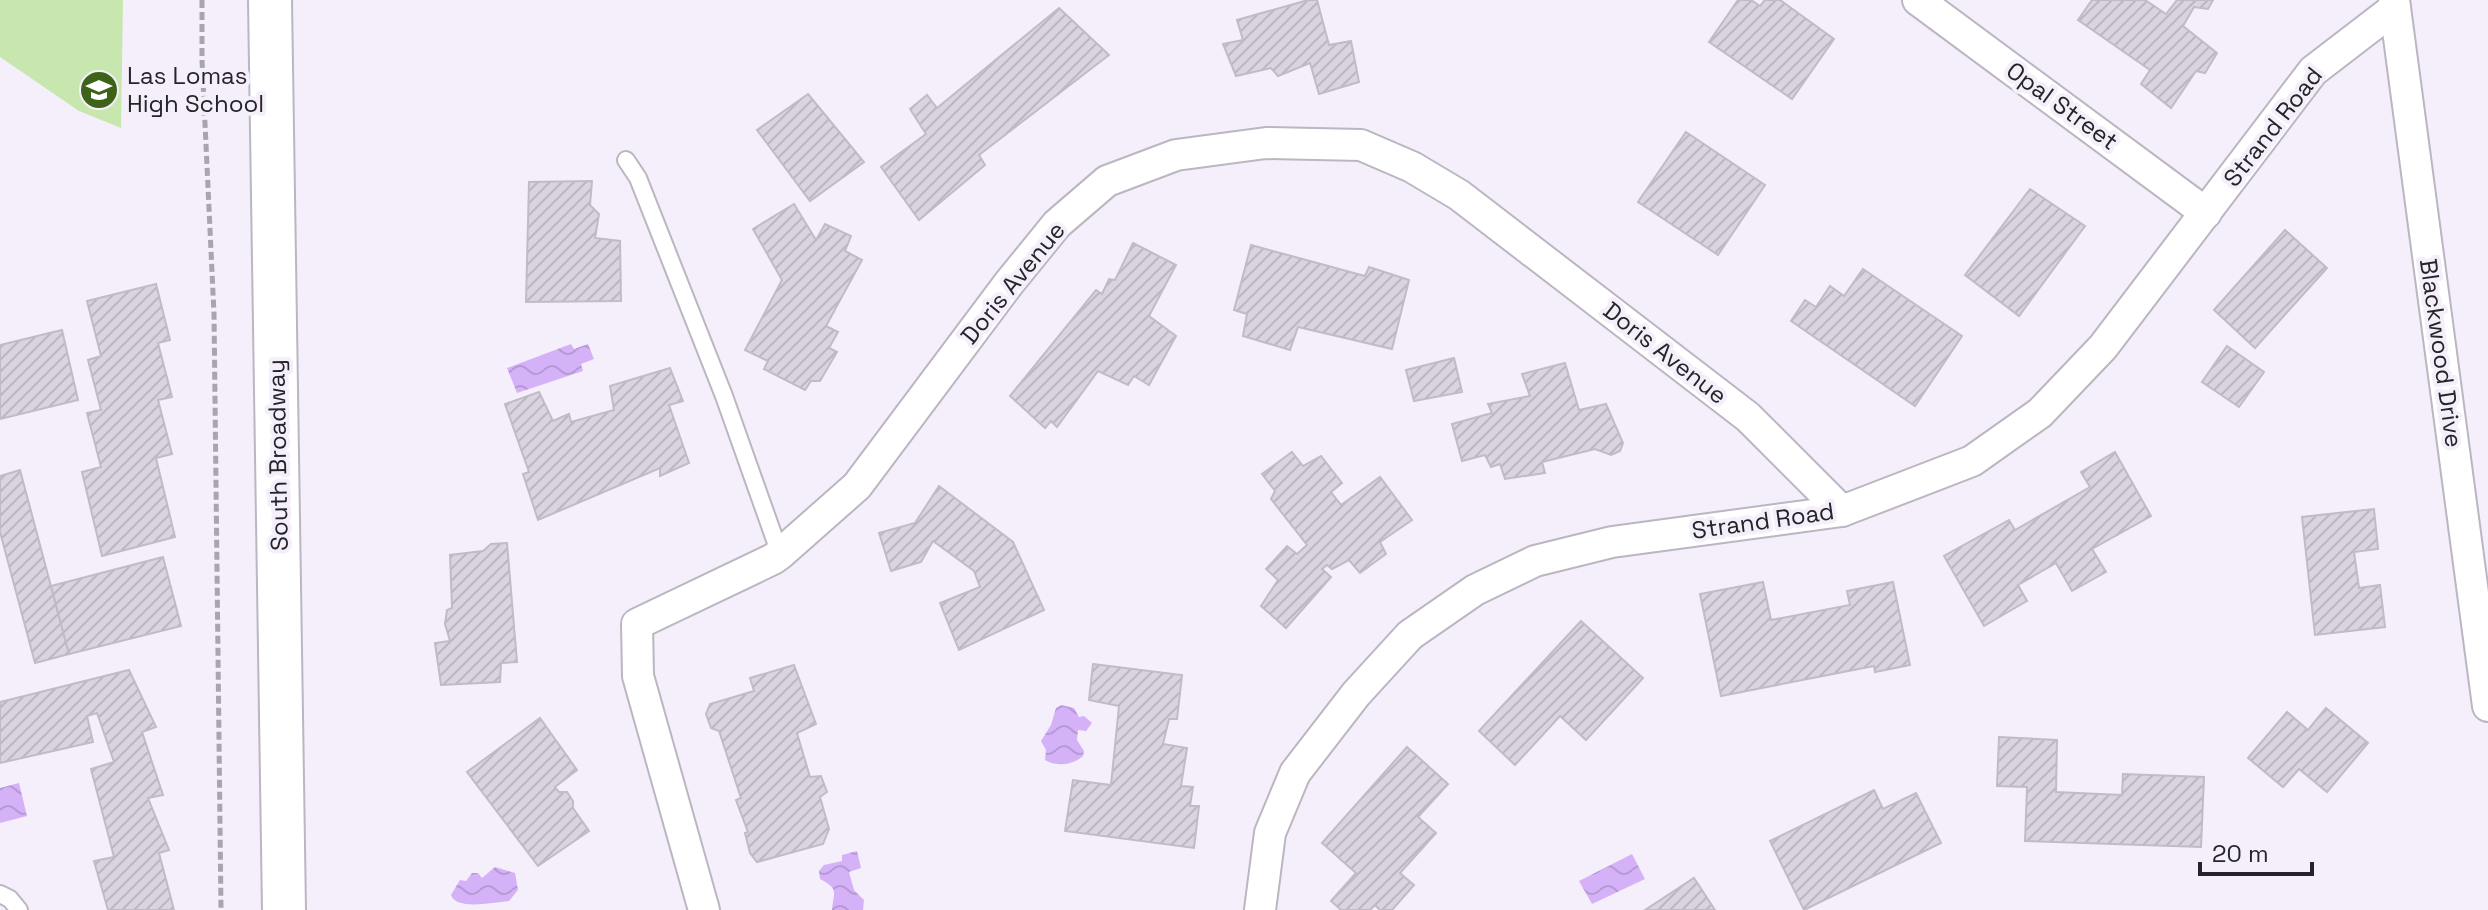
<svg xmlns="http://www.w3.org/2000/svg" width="2488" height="910" viewBox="0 0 2488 910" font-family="'Space Grotesk',sans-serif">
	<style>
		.grass { fill: #c8e7af }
		.water { fill: url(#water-waves) }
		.building { fill: url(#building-hatch); stroke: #c0bbc6; stroke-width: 2 }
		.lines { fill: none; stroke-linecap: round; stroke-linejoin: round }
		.lane-casing { stroke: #bbb6c1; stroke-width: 20 }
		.street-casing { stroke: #bbb6c1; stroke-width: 34 }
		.secondary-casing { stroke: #bbb6c1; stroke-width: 46 }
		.path { stroke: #a8a5ad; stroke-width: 5; stroke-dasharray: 8 4; stroke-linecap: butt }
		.lane { stroke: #fff; stroke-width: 16 }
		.street { stroke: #fff; stroke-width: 30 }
		.secondary { stroke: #fff; stroke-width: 42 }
		.labels { text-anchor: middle; stroke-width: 8; stroke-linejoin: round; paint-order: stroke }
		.poi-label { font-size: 24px; fill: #262428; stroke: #f4effa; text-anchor: start }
		.street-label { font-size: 24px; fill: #262428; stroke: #f4effa }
	</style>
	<defs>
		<pattern id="water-waves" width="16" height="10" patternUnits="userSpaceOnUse" patternTransform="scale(2)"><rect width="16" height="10" fill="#d5b2f8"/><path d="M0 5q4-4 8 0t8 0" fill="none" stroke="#b799d5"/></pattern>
		<pattern id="building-hatch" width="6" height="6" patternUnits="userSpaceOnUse" patternTransform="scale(2)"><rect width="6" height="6" fill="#dad4e0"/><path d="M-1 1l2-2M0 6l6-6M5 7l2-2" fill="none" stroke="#bbb6c0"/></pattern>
	</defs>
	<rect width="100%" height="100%" fill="#f4effa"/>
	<polygon class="grass" points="0,0 123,0 121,128 79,111 0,57"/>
	<g class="water">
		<polygon points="571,344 574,349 588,344 594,359 581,364 583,371 517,393 507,368"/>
		<path d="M1061 705 1074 708 1079 717 1084 716 1092 723 1086 731 1078 730 1077 740 1084 751 1083 756C1073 765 1057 767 1045 760L1046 750 1041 741 1051 725 1056 708Z"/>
		<polygon points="19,783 27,816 0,823 0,788"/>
		<path d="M857 851 861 868 849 872 854 890 864 900 863 910H832C834 891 839 889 820 879L819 871 824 865 842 861V855Z"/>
		<polygon points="1632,854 1645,879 1592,904 1579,881"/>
		<path d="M495 867 515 873 518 890 509 901C490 903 456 910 451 895L460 880 466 881 472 873H478L482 878Z"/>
	</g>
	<g class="building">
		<polygon points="1308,0 1317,0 1329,45 1351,41 1359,82 1319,94 1310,63 1278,76 1271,68 1236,76 1223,44 1243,40 1237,20"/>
		<polygon points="1738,0 1751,0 1760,6 1765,0 1780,0 1834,39 1792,99 1709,42"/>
		<polygon points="2092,0 2145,0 2166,14 2177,0 2213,0 2208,9 2194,7 2183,26 2217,53 2205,73 2196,71 2171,108 2141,84 2150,70 2078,20"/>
		<polygon points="1059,8 1109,55 979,155 985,165 919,220 881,167 926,134 910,109 927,95 937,108"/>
		<polygon points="808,94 864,162 810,201 757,130"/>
		<polygon points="1686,132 1765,185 1718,255 1638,202"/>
		<polygon points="592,181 590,205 599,214 595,238 620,241 621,301 526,302 529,182"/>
		<polygon points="2030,189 2085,226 2019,316 1965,275"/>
		<polygon points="794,204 816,240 825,224 851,236 845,251 862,260 826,326 838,332 829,348 837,352 820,381 811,381 805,390 764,369 768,361 745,350 782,280 753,229"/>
		<polygon points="2285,230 2327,268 2255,348 2214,310"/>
		<polygon points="1133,243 1176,265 1149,316 1176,336 1149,385 1134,376 1128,385 1098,371 1057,427 1051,421 1045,428 1010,396 1096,290 1102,294 1109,279 1115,280"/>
		<polygon points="1251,245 1365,276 1369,267 1409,280 1392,349 1298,327 1290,350 1243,336 1247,314 1234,310"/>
		<polygon points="1863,269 1962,336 1915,406 1791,321 1805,300 1816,307 1830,286 1844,296"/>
		<polygon points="156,284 170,340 158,343 172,397 158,400 172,454 156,458 175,537 102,556 82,472 101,467 87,413 101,410 88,360 101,356 87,301"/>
		<polygon points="62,330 78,400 0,419 0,345"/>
		<polygon points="2227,346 2264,372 2239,407 2202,382"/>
		<polygon points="1454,358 1462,392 1414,401 1406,370"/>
		<polygon points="1565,363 1579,410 1606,404 1623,443 1620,451 1611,455 1595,449 1542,462 1545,473 1505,479 1500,464 1491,467 1485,455 1462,461 1452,424 1492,413 1488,404 1530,396 1522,374"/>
		<polygon points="670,368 683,401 669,405 689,463 660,476 660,468 538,520 523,474 529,472 505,404 539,392 553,421 569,414 571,422 614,410 610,386"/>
		<polygon points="1292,452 1303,466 1321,456 1342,483 1331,492 1341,505 1380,477 1412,520 1380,542 1386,554 1360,573 1349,560 1332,569 1327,565 1322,569 1331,577 1286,628 1261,606 1278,580 1266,569 1287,546 1297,554 1307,545 1271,499 1275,491 1262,474"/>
		<polygon points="2115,452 2151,516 2092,549 2106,572 2072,591 2056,563 2018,585 2027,601 1984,626 1944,556 2009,520 2015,530 2090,487 2081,472"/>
		<polygon points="20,470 69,654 35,663 0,532 0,476"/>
		<polygon points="939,486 1013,542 1044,610 959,650 940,603 980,587 974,571 933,541 921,562 891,571 879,533 915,523"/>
		<polygon points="2374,509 2378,549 2354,552 2359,588 2380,585 2385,627 2315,635 2302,517"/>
		<polygon points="507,543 517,662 501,663 500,682 441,685 435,643 450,641 445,624 447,610 452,608 450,555 483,551 491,544"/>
		<polygon points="163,557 181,626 69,654 51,586"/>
		<polygon points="1763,582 1771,620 1850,605 1847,591 1893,582 1910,665 1875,672 1874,666 1721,696 1700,594"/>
		<polygon points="1581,621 1643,678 1586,740 1560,716 1515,765 1479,731"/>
		<polygon points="1093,664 1182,675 1177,719 1169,719 1163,744 1187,748 1181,786 1193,787 1190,806 1199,806 1194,848 1065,831 1073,780 1111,785 1119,706 1089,700"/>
		<polygon points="794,665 816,724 797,733 810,777 821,776 827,792 820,797 829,829 823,844 757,862 750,853 745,833 748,832 736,800 741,798 719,731 711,728 706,714 710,704 754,691 750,678"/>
		<polygon points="129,670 156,727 142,732 163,795 148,798 169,850 159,853 174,910 108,910 94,861 114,857 91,769 114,762 97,713 87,716 93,742 0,763 0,702"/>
		<polygon points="2326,708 2368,743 2327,792 2299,769 2283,787 2248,758 2287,712 2308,730"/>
		<polygon points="540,718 577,770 555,787 559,792 567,792 573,801 573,808 589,831 538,866 467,772"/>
		<polygon points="1999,737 2057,740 2056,792 2122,795 2123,774 2204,777 2201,847 2025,841 2027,787 1997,786"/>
		<polygon points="1407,747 1448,784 1418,817 1436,833 1400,873 1414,885 1392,910 1380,910 1375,905 1370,910 1341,910 1331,901 1356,873 1322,843"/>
		<polygon points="1874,790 1883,809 1916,793 1941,843 1804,910 1770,841"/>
		<polygon points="1694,878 1715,910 1645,910"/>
	</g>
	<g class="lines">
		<g class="lane-casing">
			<g id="lane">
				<polyline points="626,160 638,178 724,396 780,554"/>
				<polyline points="0,894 10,899 19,910"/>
			</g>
		</g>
		<g class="street-casing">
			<g id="street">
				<polyline points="1918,0 2206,213"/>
				<polyline points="2394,0 2488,706"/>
				<polyline points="704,910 638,676 637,624 773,559 780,554 857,486 1009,283 1057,224 1107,181 1176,155 1266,143 1361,145 1412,167 1459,195 1748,417 1842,511"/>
				<polyline points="1260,910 1270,833 1295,773 1356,694 1410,635 1475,590 1535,561 1612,542 1842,511 1972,461 2040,413 2103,347 2313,71 2395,8"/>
			</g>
		</g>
		<g class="secondary-casing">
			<polyline id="secondary" points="270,0 284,910"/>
		</g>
		<polyline class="path" points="202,0 202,60 214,314 221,910"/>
		<use href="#lane" class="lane"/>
		<use href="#street" class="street"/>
		<use href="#secondary" class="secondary"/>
	</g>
	<defs>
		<g id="school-disc" transform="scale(2)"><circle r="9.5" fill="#3f6219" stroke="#f4effa"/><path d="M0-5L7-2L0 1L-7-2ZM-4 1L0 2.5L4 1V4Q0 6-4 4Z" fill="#fff"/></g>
	</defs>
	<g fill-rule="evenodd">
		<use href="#school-disc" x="99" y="90"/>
	</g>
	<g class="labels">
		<g class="poi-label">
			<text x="127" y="84">Las Lomas<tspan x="127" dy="28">High School</tspan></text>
		</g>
		<g class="street-label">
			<text transform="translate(2062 106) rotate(36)" y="8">Opal Street</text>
			<text transform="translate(2273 127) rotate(-52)" y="8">Strand Road</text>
			<text transform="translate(1013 283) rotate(-51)" y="8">Doris Avenue</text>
			<text transform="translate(1665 353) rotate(38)" y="8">Doris Avenue</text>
			<text transform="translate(2441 353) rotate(82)" y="8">Blackwood Drive</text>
			<text transform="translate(278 455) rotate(-91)" y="8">South Broadway</text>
			<text transform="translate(1763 521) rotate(-8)" y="8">Strand Road</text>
		</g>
	</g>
	<path d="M2200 862v12h112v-12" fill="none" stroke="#262428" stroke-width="4"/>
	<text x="2212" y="862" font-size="24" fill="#262428" stroke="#f4effa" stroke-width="6" paint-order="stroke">20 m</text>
</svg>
